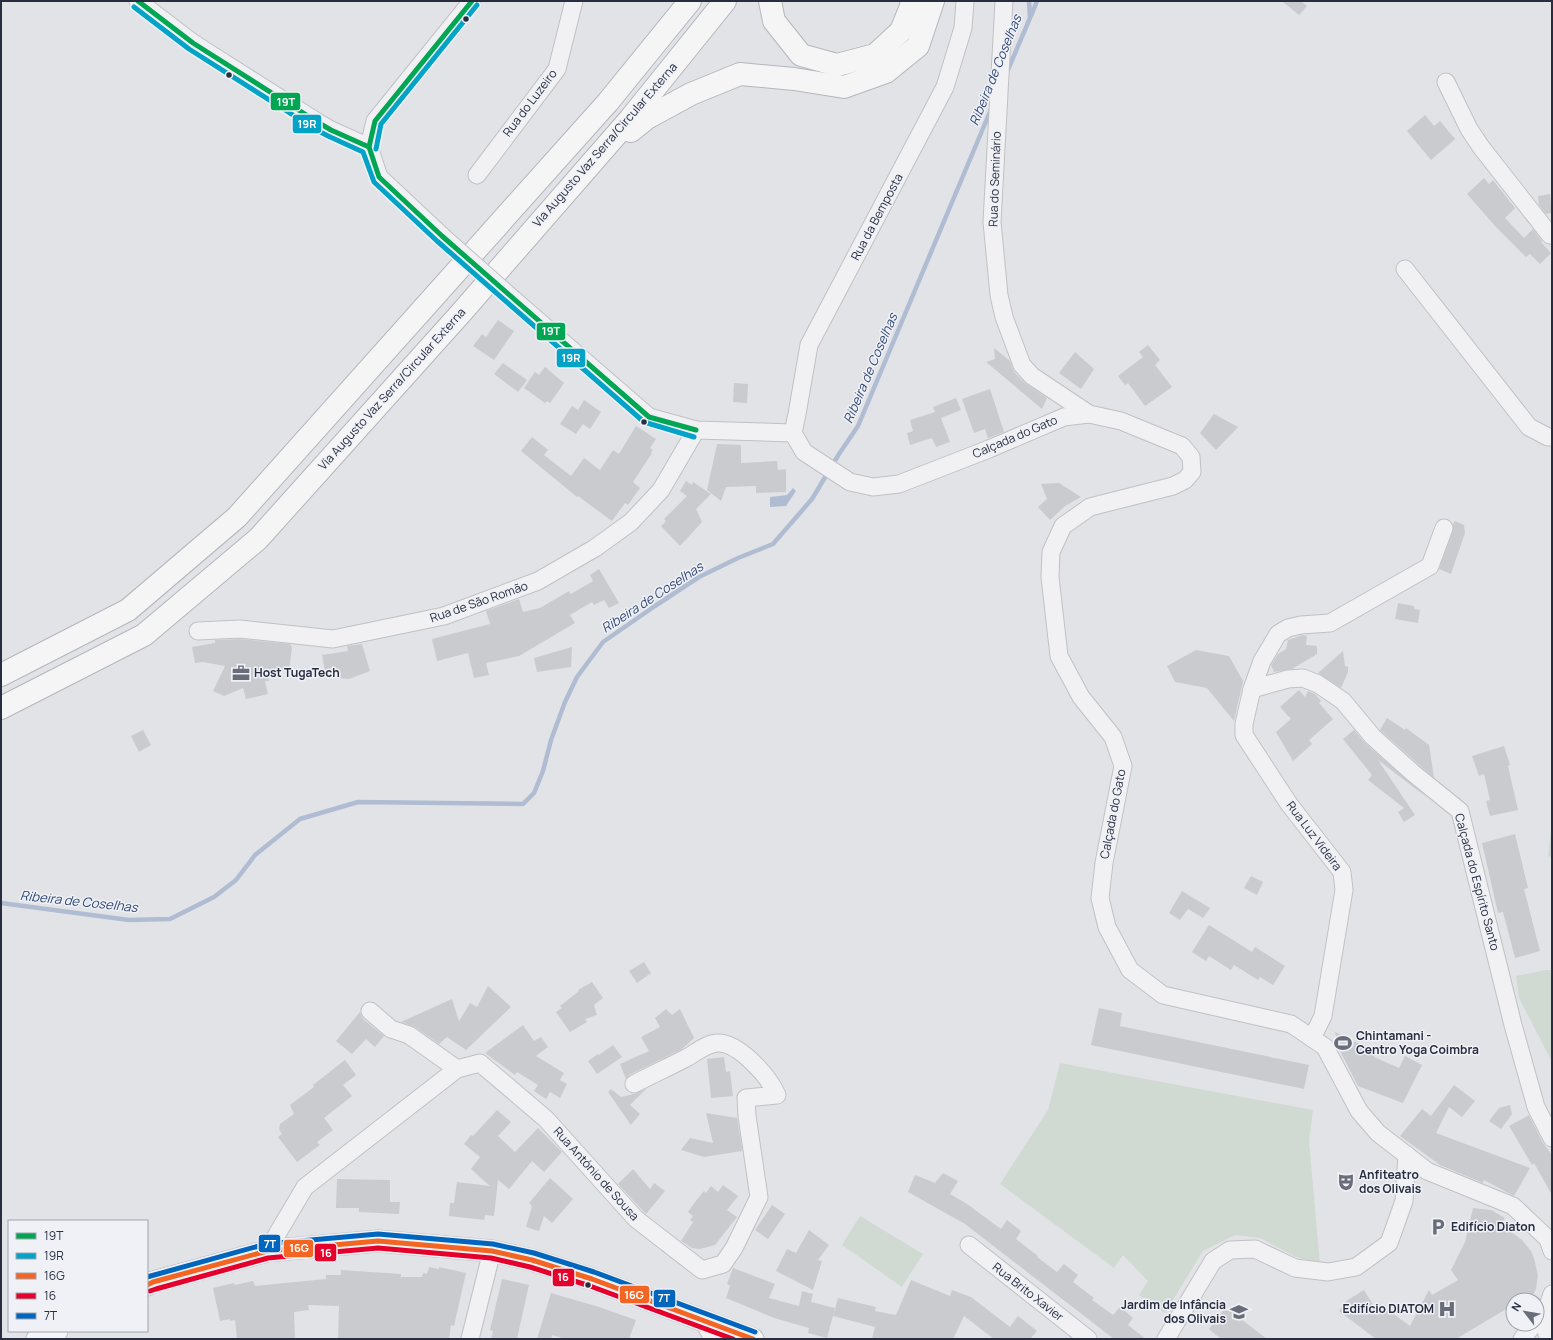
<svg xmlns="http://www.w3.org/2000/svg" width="1553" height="1340" viewBox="0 0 1553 1340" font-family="Manrope,sans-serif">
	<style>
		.green { fill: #d1dad2 }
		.water { fill: #b0bcd2 }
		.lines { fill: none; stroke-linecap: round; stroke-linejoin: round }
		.stream { stroke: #b0bcd2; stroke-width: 4.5 }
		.building { fill: #cacbcf }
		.minor-casing { stroke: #c0c1c5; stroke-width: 19 }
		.major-casing { stroke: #bec0c5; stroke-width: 23 }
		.highway-casing { stroke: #b4b6bc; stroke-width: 24 }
		.minor { stroke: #f1f1f3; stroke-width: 17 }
		.major { stroke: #f5f5f6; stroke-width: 21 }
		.highway { stroke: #f5f5f6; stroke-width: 22 }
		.minor-bridge-casing { stroke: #c0c1c5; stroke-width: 19; stroke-linecap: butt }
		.minor-bridge { stroke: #f1f1f3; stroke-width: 17 }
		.bus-1-casing { stroke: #eff1f6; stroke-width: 8 }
		.bus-2-casing { stroke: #eff1f6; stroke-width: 8 }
		.bus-3-casing { stroke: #eff1f6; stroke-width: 8 }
		.bus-4-casing { stroke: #eff1f6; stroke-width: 8 }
		.bus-5-casing { stroke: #eff1f6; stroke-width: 8 }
		.bus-1 { stroke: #00a651; stroke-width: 5 }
		.bus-2 { stroke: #02a3c7; stroke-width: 5 }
		.bus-3 { stroke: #f26522; stroke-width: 5 }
		.bus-4 { stroke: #e4002b; stroke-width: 5 }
		.bus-5 { stroke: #0065bd; stroke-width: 5 }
		.bus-dot { fill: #282e40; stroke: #eff1f6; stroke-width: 1.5 }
		.labels { text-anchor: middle; stroke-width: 3; stroke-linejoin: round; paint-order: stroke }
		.street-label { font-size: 12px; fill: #282e40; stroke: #eff1f6 }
		.poi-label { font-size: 12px; font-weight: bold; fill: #282e40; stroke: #eff1f6; text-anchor: start }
		.water-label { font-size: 13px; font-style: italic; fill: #324975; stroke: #eff1f6 }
		.line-badge { stroke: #eff1f6; stroke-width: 1.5 }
		.badge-label { font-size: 11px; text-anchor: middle; font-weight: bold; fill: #fff }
	</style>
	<rect width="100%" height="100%" fill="#e2e3e7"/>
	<g class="green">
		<polygon points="1552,823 1552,857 1548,856"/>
		<polygon points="1546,970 1552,970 1552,1062 1519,998 1516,976"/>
		<polygon points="1060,1063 1313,1110 1309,1141 1320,1264 1296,1257 1260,1238 1235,1235 1203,1251 1165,1313 1139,1295 1148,1281 1123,1255 1114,1268 1000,1184 1048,1110"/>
		<polygon points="860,1216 923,1254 902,1287 842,1245"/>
	</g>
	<polygon class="water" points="793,488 796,491 786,506 770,507 770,497 787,495"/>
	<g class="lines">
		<g class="stream">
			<polyline points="1031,16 1037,1"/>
			<polyline points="1007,72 1030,18 1029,1"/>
			<polyline points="1,903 129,920 170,919 214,897 236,880 255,855 300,819 358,802 523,804 534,793 543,771 551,740 565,702 577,677 603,642 655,606 699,577 738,558 773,544 812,499 839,454 858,426 992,107"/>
		</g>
	</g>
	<g class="building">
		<polygon points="1282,1 1301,1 1307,6 1299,15"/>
		<polygon points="1425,115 1434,126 1440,121 1455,139 1431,160 1407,131"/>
		<polygon points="1484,178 1489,184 1493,180 1515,208 1505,218 1524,238 1533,229 1542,241 1541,242 1551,253 1540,264 1530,254 1526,257 1495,226 1467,194"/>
		<polygon points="1550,194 1552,213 1546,214 1539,205 1538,196"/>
		<polygon points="498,320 514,331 494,360 473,346 482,334 486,337"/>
		<polygon points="1148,345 1160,360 1155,365 1172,387 1145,406 1128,383 1125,385 1118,376 1143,357 1139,352"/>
		<polygon points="994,348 1010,361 1014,372 1025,383 1047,398 1042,409 986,362 995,359"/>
		<polygon points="1075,352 1094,369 1081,389 1059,373"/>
		<polygon points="503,363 527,380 518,392 494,374"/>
		<polygon points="545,367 564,383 550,403 547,401 545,403 524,388 535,372 539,375"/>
		<polygon points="734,383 748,384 747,403 733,402"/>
		<polygon points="990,389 1004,432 988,438 985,429 974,433 962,399"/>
		<polygon points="956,398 961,410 941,418 950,442 936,447 932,438 910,445 907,433 913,431 910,420 935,412 933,407"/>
		<polygon points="584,400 601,412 590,429 583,424 576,434 560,424 572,406 578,410"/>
		<polygon points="1214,414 1238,427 1216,450 1200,433"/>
		<polygon points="636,426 656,439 650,448 653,450 651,452 652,453 633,482 640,488 628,505 625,503 612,521 578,496 577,497 521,451 532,437 548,450 544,455 571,476 584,458 600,470 613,450 619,454"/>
		<polygon points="717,444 741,445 741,463 777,461 778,470 786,469 786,492 756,493 756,486 726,487 721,501 707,490"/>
		<polygon points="686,481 692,485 693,482 711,494 696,509 702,522 680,546 661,526 666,521 664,519 687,496 680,491"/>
		<polygon points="1059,483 1081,497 1065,506 1050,520 1038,507 1047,499 1041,484"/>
		<polygon points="1455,521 1464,525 1465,533 1451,574 1439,569 1453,531 1453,524"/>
		<polygon points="599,569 619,603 609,608 604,600 594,605 592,602 570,615 575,623 519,656 486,663 489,675 474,678 468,653 437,661 432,639 490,624 486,611 519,599 523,612 540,608 569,591 571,594 593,581 590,575"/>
		<polygon points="1398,603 1414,606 1414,609 1420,610 1418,623 1395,619"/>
		<polygon points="1302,635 1307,636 1306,645 1317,646 1317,654 1292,669 1274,672 1271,665 1278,654 1286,649 1288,640"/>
		<polygon points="240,639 290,644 292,647 289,671 267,672 269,681 265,681 268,694 246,699 243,688 224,696 213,691 225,666 203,662 195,663 192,647 215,643 215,640"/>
		<polygon points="362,644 370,671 349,679 326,677 322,655 348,651 347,646"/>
		<polygon points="572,647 571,667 537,672 534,658"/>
		<polygon points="1196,650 1229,656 1243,681 1234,721 1207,688 1175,682 1167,666"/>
		<polygon points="1343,651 1345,666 1348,667 1348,672 1341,688 1318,673"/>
		<polygon points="1299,690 1305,697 1308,691 1315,694 1321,701 1319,703 1333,719 1309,740 1312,744 1293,761 1276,732 1291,719 1280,707"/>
		<polygon points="1387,718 1405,730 1406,728 1429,745 1434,778 1380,730"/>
		<polygon points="143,730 151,745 139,752 131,736"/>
		<polygon points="1354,730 1366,744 1429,799 1378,760 1415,815 1404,822 1398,812 1404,808 1368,780 1372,775 1343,739"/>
		<polygon points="1504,746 1510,765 1508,766 1518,810 1490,816 1486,801 1490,800 1484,774 1479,776 1472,756"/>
		<polygon points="1515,834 1528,888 1524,889 1540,951 1515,958 1503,912 1498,913 1482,843"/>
		<polygon points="1251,876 1263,882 1257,895 1244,888"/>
		<polygon points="1182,891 1210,908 1203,918 1188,909 1180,920 1169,913"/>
		<polygon points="1209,925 1252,952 1255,947 1285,966 1273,985 1260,977 1258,980 1234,965 1231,970 1209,956 1206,961 1192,952"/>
		<polygon points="644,962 651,973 637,983 629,971"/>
		<polygon points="592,982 603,998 594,1005 597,1015 585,1019 587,1022 570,1032 556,1012 562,1008 560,1006 579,991 578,990"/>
		<polygon points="488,986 511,1007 466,1050 447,1037 439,1044 415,1027 401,1022 452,999 459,1021 470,1003 477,1007"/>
		<polygon points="1099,1008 1122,1013 1120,1026 1309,1065 1304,1089 1091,1045"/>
		<polygon points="666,1009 672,1015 680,1009 694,1038 682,1049 629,1075 626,1079 620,1064 649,1051 641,1037 660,1027 655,1018"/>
		<polygon points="360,1012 363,1019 384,1036 375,1047 366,1039 352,1054 336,1041"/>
		<polygon points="523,1025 534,1041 541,1037 548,1047 536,1056 564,1073 560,1080 567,1084 560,1098 550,1092 546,1099 534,1091 538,1085 517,1072 515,1075 485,1053"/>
		<polygon points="1335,1032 1368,1048 1367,1051 1375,1055 1374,1057 1399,1068 1405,1056 1422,1065 1403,1103 1358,1086 1338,1047"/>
		<polygon points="613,1045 622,1057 597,1074 588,1061 598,1054 599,1055"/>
		<polygon points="724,1057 726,1072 730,1071 733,1096 711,1098 707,1059"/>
		<polygon points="345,1060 356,1075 343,1085 352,1096 324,1118 333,1130 317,1142 320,1145 297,1162 278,1137 282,1134 279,1129 280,1124 294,1114 290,1105 314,1087 313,1085"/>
		<polygon points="1454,1085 1475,1101 1462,1117 1449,1107 1436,1133 1530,1168 1514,1196 1484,1180 1483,1183 1440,1165 1400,1136 1422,1109 1431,1116"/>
		<polygon points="647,1088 630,1105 640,1114 631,1125 608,1092 611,1089 621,1097 638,1093"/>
		<polygon points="1510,1105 1512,1114 1501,1129 1489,1121 1499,1108"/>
		<polygon points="497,1110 511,1122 498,1136 515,1152 538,1128 562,1152 544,1172 532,1161 509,1189 498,1180 494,1216 485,1215 484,1220 449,1216 450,1203 454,1203 457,1182 490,1186 471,1169 480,1157 464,1144 471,1135 473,1136"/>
		<polygon points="706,1113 737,1118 742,1148 740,1148 742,1149 742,1151 704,1157 681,1150 690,1138 713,1143"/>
		<polygon points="1529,1115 1543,1143 1552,1155 1552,1195 1534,1163 1532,1165 1509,1126"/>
		<polygon points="633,1169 650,1189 654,1183 665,1191 646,1214 618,1184"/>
		<polygon points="943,1173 958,1181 950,1194 967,1204 1001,1229 1007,1220 1021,1231 1016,1239 1038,1256 1037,1257 1057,1272 1064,1264 1078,1275 1073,1282 1094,1298 1092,1300 1113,1315 1120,1307 1133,1318 1128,1325 1146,1339 1114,1339 965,1224 908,1192 915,1175 935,1183"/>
		<polygon points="550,1178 573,1199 552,1223 544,1216 539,1231 526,1227 532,1206 529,1203"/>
		<polygon points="337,1179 390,1180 390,1202 400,1202 399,1214 359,1212 359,1208 336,1208"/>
		<polygon points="723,1185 738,1196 727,1210 737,1217 715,1245 700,1249 692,1248 683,1242 681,1241 693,1222 690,1220 693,1216 688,1212 695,1202 704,1191 706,1193 711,1186 718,1192"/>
		<polygon points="772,1205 785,1214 768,1239 755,1230"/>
		<polygon points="1473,1208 1491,1210 1505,1218 1501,1224 1522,1240 1531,1251 1534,1258 1538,1275 1536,1289 1531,1300 1513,1300 1513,1305 1456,1339 1376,1339 1339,1311 1346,1301 1364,1290 1375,1308 1380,1304 1410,1326 1429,1290 1432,1295 1458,1280 1451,1270 1465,1242"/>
		<polygon points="809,1230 829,1245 818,1260 822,1261 813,1290 776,1271 787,1249 796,1253"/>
		<polygon points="429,1267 439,1269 439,1267 466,1273 454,1326 451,1325 449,1339 338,1339 339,1306 308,1305 309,1310 294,1312 295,1339 237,1339 235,1320 230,1321 230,1319 220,1321 213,1288 234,1283 235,1285 253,1281 255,1286 326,1279 326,1275 341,1275 341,1270 401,1274 401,1277 422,1277 423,1273 427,1274"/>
		<polygon points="733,1268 775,1284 769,1298 799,1306 802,1291 813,1294 811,1302 835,1308 827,1338 808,1333 809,1328 774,1318 726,1298 730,1286 727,1284"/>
		<polygon points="502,1279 529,1285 517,1339 491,1339 493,1331 490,1330"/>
		<polygon points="911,1280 950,1296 952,1290 971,1297 1010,1327 1018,1316 1037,1331 1030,1339 994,1339 964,1316 953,1339 872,1339 875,1327 833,1316 838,1298 876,1307 875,1311 896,1315"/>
		<polygon points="551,1293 599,1307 636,1320 629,1339 566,1339 552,1335 551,1339 537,1339"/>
		<polygon points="1226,1307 1233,1313 1267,1339 1222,1339 1216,1335 1209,1329"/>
	</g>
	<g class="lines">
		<g class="minor-casing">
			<g id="minor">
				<polyline points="138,1 193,43 319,123 331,130 369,147 379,177 442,236"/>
				<polyline points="1004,1 992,222 999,295 1004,317 1022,365 1032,376 1089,414"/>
				<polyline points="1446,82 1469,129 1481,147 1550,235 1552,235"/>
				<polyline points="369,147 375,121 472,1"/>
				<polyline points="477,175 557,69 574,1"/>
				<polyline points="1405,269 1529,427 1548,437 1552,437"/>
				<polyline points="513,299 649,417 696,430 793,433"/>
				<polyline points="793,433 804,452 850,482 873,487 899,484 989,449 1064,417 1089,414 1121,421 1182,446 1191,457 1192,472 1185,480 1173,486 1090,507 1063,526 1051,552 1050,577 1059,656 1081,697 1113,737 1123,766 1104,863 1100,898 1107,927 1130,970 1163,995 1291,1024 1325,1047 1359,1111 1378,1133 1427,1171 1513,1206 1548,1239 1552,1251"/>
				<polyline points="793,433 797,414 809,345 945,87 963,28 965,1"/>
				<polyline points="1444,528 1430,566 1330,623 1301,625 1288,628 1278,634 1262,661 1252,689 1288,679 1303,678 1318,684 1343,701 1373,737 1413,773 1460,811 1513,1025 1536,1107 1552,1138"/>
				<polyline points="198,631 240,629 333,639 444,616 538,581 595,548 631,522 661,490 696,430"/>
				<polyline points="1252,689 1244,724 1244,735 1289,804 1342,872 1344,890 1323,1016 1312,1038"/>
				<polyline points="370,1011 391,1029 409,1035 457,1069"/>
				<polyline points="969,1245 1088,1339"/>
				<path d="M267 1251 305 1187 457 1069 480 1063 546 1119 636 1219 702 1270 723 1264 734 1248 759 1197 747 1116 746 1098 777 1095C769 1077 739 1042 717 1043 705 1044 696 1053 686 1058 669 1067 651 1075 634 1084"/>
				<polyline points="703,1320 713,1339"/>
				<polyline points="470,1339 492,1251"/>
				<polyline points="1166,1339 1213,1261 1230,1250 1255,1249 1295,1268 1328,1272 1356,1267 1389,1243 1404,1201 1407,1155"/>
				<polyline points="1522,1339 1534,1324"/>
				<path d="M1549 1339C1542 1325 1547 1308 1552 1294"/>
			</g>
		</g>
		<g class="major-casing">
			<g id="major">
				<polyline points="147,1285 153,1282 267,1251 378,1241 492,1251 532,1260 592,1279 753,1339"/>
				<polyline points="37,1339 57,1331"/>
			</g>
		</g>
		<g class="highway-casing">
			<g id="highway">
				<polyline points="770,1 774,21 801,55 837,65 875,55 901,31 912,4 911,1"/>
				<polyline points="631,131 647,118 691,94 740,74 794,79 844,87 886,72 918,46 933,1"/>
				<polyline points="1,675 128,610 237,517 608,102 690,1"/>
				<polyline points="1,708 144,635 258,539 461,313 630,119 725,1"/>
			</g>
		</g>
		<use href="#minor" class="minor"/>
		<use href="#major" class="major"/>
		<use href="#highway" class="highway"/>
		<g class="minor-bridge-casing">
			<polyline id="minor-bridge" points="442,236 513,299"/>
		</g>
		<use href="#minor-bridge" class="minor-bridge"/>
		<g class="bus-1-casing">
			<g id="bus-1">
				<polyline points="138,1 193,43 319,123 331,130 369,147 379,177 442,236 649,417 696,430"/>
				<polyline points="369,147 375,121 472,1"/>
			</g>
		</g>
		<g class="bus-2-casing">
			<g id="bus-2">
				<polyline points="134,7 189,49 315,129 328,136 363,152 374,182 437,241 644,422 694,437"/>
				<polyline points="376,149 381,124 477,5"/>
			</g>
		</g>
		<g class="bus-3-casing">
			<polyline id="bus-3" points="147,1285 153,1282 267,1251 378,1241 492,1251 532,1260 592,1279 753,1339"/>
		</g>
		<g class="bus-4-casing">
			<polyline id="bus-4" points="150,1291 156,1289 268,1258 378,1248 491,1258 530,1267 590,1286 733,1339"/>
		</g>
		<g class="bus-5-casing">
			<polyline id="bus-5" points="147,1277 266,1244 378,1234 493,1244 534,1253 594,1272 755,1332"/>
		</g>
		<use href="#bus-1" class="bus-1"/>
		<use href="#bus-2" class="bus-2"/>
		<use href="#bus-3" class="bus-3"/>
		<use href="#bus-4" class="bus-4"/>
		<use href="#bus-5" class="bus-5"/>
	</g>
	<defs>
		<g id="office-bare" transform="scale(1.38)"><path d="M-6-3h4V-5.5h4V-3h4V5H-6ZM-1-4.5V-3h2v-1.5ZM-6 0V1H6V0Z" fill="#696d7a" stroke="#eff1f6" stroke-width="2.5" paint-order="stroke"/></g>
		<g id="stadium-bare" transform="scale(1.38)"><path d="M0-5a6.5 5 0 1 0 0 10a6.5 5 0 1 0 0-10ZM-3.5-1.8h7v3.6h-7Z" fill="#696d7a" stroke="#eff1f6" stroke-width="2.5" paint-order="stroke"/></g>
		<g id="theatre-bare" transform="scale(1.38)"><path d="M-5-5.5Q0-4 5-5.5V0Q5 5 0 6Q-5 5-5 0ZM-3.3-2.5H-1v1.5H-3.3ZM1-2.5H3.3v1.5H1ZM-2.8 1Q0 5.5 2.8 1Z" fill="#696d7a" stroke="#eff1f6" stroke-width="2.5" paint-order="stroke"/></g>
		<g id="parking-bare" transform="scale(1.38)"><path d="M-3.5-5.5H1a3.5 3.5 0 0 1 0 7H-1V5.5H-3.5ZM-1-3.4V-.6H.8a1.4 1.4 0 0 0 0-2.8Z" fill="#696d7a" stroke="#eff1f6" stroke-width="2.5" paint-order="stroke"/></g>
		<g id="hospital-bare" transform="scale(1.38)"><path d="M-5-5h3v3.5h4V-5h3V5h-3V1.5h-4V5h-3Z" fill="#696d7a" stroke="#eff1f6" stroke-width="2.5" paint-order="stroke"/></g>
		<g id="school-bare" transform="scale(1.38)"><path d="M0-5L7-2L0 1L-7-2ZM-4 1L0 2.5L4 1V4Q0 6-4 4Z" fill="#696d7a" stroke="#eff1f6" stroke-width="2.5" paint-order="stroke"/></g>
	</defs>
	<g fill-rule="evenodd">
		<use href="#office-bare" x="241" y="673"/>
		<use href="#stadium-bare" x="1343" y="1043"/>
		<use href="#theatre-bare" x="1346" y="1182"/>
		<use href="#parking-bare" x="1438" y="1227"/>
		<use href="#hospital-bare" x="1447" y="1309"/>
		<use href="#school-bare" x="1239" y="1312"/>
	</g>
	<g class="bus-dot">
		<circle cx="466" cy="19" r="3.5"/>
		<circle cx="229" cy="75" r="3.5"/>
		<circle cx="644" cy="422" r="3.5"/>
		<circle cx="588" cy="1285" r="3.5"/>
	</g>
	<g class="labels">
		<g class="street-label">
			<text transform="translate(530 103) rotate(-53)" y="4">Rua do Luzeiro</text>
			<text transform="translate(605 145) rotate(-49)" y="4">Via Augusto Vaz Serra/Circular Externa</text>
			<text transform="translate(995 179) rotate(-88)" y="4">Rua do Seminário</text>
			<text transform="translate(877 217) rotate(-62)" y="4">Rua da Bemposta</text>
			<text transform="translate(392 389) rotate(-48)" y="4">Via Augusto Vaz Serra/Circular Externa</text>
			<text transform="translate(1015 437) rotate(-23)" y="4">Calçada do Gato</text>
			<text transform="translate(479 602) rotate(-19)" y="4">Rua de São Romão</text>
			<text transform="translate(1113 814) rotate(-79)" y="4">Calçada do Gato</text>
			<text transform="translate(1314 836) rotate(53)" y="4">Rua Luz Videira</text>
			<text transform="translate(1477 882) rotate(75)" y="4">Calçada do Espírito Santo</text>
			<text transform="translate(596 1174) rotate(48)" y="4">Rua António de Sousa</text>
			<text transform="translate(1028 1292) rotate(38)" y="4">Rua Brito Xavier</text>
		</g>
		<g class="poi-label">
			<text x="254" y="677">Host TugaTech</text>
			<text x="1356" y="1040">Chintamani -<tspan x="1356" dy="14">Centro Yoga Coimbra</tspan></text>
			<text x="1359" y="1179">Anfiteatro<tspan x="1359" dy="14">dos Olivais</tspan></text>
			<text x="1451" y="1231">Edifício Diaton</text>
			<text x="1226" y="1309" text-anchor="end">Jardim de Infância<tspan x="1226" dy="14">dos Olivais</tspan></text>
			<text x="1434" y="1313" text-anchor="end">Edifício DIATOM</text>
		</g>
		<g class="water-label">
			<text transform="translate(995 70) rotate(-68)" y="5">Ribeira de Coselhas</text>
			<text transform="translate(870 368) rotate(-67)" y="5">Ribeira de Coselhas</text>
			<text transform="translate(652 597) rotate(-33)" y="5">Ribeira de Coselhas</text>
			<text transform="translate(79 901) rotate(6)" y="5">Ribeira de Coselhas</text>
		</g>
	</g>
	<g class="line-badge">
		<rect x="270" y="92" width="31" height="19" rx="4" fill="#00a651"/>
		<rect x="292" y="114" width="30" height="20" rx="4" fill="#02a3c7"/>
		<rect x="536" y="322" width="30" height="19" rx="4" fill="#00a651"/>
		<rect x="556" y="348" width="30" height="20" rx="4" fill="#02a3c7"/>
		<rect x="258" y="1234" width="23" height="19" rx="4" fill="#0065bd"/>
		<rect x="283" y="1239" width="31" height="19" rx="4" fill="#f26522"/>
		<rect x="314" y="1243" width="23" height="19" rx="4" fill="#e4002b"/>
		<rect x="552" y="1268" width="23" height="19" rx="4" fill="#e4002b"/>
		<rect x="619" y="1285" width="31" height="19" rx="4" fill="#f26522"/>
		<rect x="653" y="1289" width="23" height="19" rx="4" fill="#0065bd"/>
	</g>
	<g class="badge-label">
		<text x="286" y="106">19T</text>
		<text x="307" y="128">19R</text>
		<text x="551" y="335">19T</text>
		<text x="571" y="362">19R</text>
		<text x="270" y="1248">7T</text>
		<text x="299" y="1252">16G</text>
		<text x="326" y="1257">16</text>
		<text x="563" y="1281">16</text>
		<text x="634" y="1299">16G</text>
		<text x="664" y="1302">7T</text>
	</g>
	<rect width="1553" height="1340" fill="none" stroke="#282e40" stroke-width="4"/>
	<rect x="8" y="1220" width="140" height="112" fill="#eff1f6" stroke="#9fa3ad"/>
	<rect x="16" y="1233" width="20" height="6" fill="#00a651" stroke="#9fa3ad"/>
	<text x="44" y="1240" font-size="12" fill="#282e40">19T</text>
	<rect x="16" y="1253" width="20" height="6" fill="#02a3c7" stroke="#9fa3ad"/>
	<text x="44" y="1260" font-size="12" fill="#282e40">19R</text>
	<rect x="16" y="1273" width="20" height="6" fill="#f26522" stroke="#9fa3ad"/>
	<text x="44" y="1280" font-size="12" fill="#282e40">16G</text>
	<rect x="16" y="1293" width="20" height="6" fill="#e4002b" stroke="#9fa3ad"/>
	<text x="44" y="1300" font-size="12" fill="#282e40">16</text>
	<rect x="16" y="1313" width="20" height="6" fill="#0065bd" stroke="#9fa3ad"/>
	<text x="44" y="1320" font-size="12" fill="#282e40">7T</text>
	<g transform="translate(1525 1312) rotate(301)"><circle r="19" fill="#eff1f6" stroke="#9fa3ad"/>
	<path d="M0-3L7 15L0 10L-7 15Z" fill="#696d7a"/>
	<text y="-6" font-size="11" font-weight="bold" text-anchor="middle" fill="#282e40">N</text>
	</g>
</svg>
